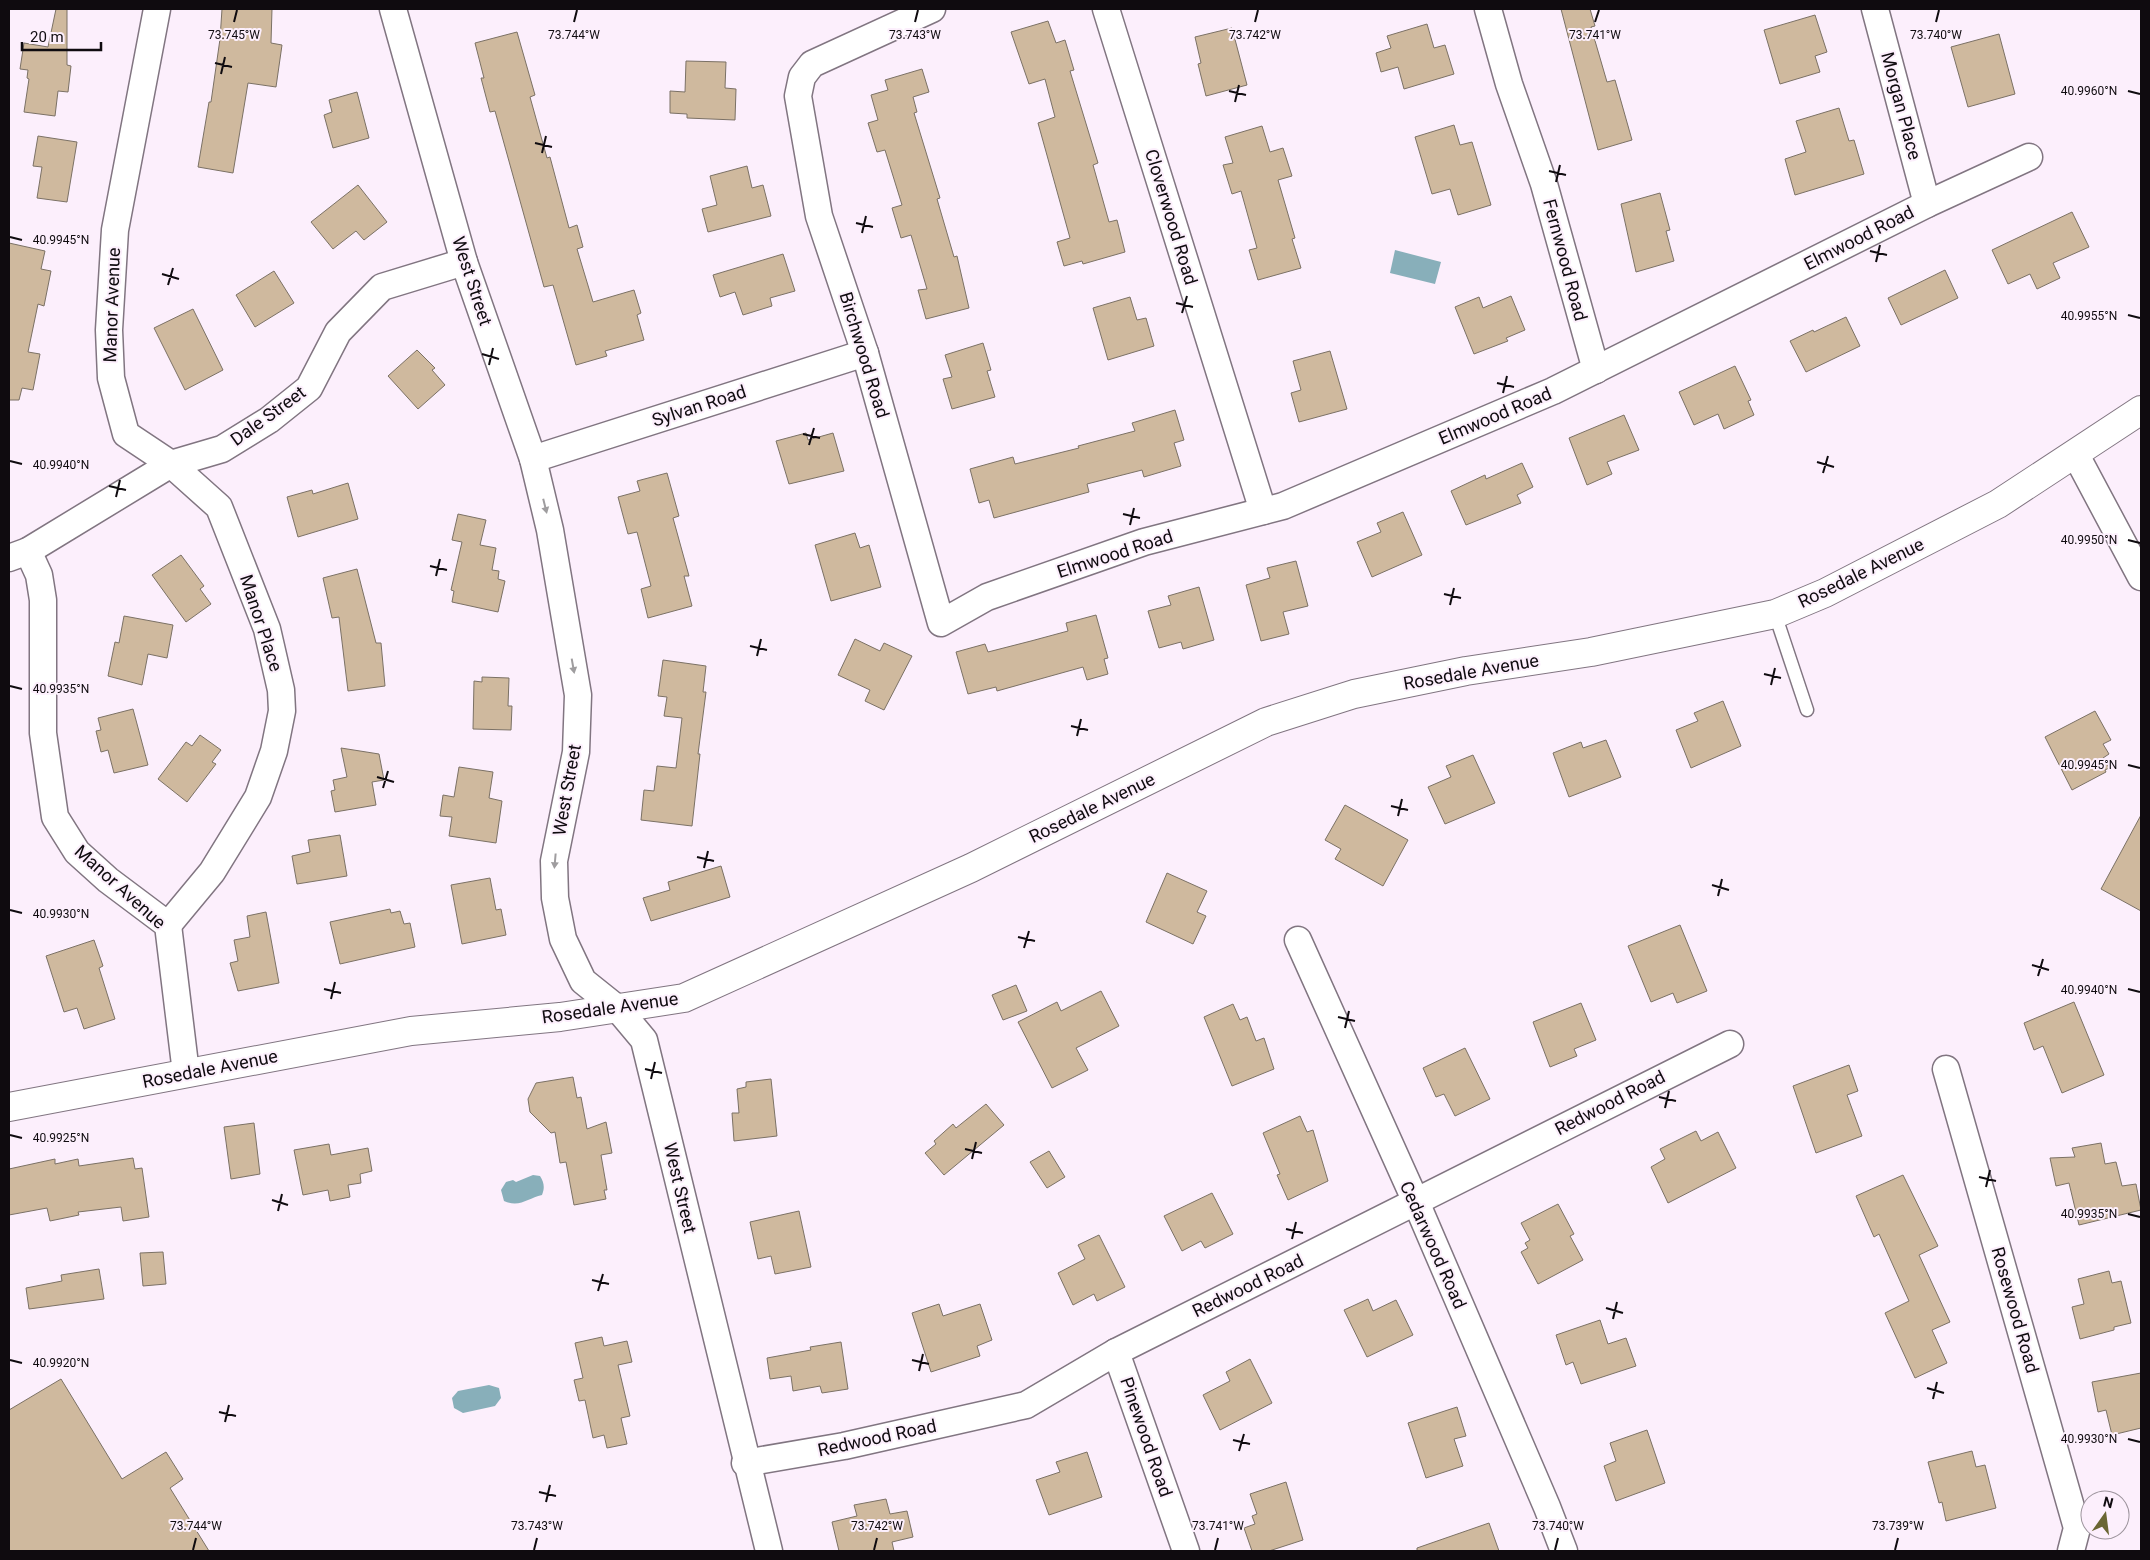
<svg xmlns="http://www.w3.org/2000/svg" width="2150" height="1560" viewBox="0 0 2150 1560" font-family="Roboto,sans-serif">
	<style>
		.water { fill: #88afba }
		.building { fill: #cfb99e; stroke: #7b7165 }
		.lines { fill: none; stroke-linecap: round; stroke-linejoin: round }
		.service-casing { stroke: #817581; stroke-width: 15 }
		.minor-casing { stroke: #817581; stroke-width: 29 }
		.tertiary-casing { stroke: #817581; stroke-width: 30 }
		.service { stroke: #fff; stroke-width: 12 }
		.minor { stroke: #fff; stroke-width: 26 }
		.tertiary { stroke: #fff; stroke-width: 28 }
		.oneway { fill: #9f9d9f }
		.ticks { fill: none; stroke: #0f0b0f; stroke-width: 2 }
		.labels { text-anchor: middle; stroke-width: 4; stroke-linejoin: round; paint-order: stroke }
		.street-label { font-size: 18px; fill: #0f0b0f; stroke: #fceffc }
		.ticks-label { font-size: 12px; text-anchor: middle; fill: #0f0b0f; stroke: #fceffc; stroke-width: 4; stroke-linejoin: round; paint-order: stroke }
	</style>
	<rect width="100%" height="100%" fill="#fceffc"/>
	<g class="water">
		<polygon points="1395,250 1441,262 1435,284 1390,273"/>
		<path d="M533 1175 540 1176C544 1182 545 1188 542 1195 528 1198 520 1208 504 1201L501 1190 506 1182 513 1180 516 1182Z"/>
		<polygon points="489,1385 499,1388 501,1398 495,1406 463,1413 454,1408 452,1398 458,1391"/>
	</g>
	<g class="building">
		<polygon points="56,9 67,9 67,65 71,66 68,92 58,91 55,116 24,112 29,79 27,78 28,70 20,69 24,43 48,47"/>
		<polygon points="222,9 272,9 271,43 282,45 276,87 248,83 233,173 198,167 209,102 211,102 220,39"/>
		<polygon points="1561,9 1590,9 1595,26 1591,27 1607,82 1615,80 1632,140 1598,150"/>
		<polygon points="1815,15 1827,52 1815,56 1820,72 1780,84 1764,30"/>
		<polygon points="1048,21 1056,43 1065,40 1074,70 1070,71 1098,163 1093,165 1109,222 1117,220 1125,252 1083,264 1082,261 1064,266 1057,242 1070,238 1038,123 1055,117 1045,79 1029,84 1011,32"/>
		<polygon points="1427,24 1434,48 1445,45 1454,74 1404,89 1398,67 1381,72 1376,53 1391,48 1387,36"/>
		<polygon points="1232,28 1247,85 1206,96 1198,64 1201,63 1195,37"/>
		<polygon points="517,32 535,95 530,97 547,158 550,157 569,228 577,225 583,247 577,249 593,302 634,290 641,313 637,315 644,340 605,351 607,356 576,365 553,285 544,287 495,111 490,112 481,78 484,78 475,43"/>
		<polygon points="1999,34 2015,94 1968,107 1951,47"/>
		<polygon points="686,61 726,62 725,88 736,89 735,120 687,118 687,114 670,113 670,91 685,92"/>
		<polygon points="922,69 929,92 913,97 917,112 914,113 940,198 937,199 954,257 957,256 969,308 926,319 918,290 927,289 911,235 901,238 892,208 902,205 885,150 877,152 868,123 878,120 871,95 888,90 885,80"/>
		<polygon points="357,92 369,138 333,148 324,115 332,112 329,100"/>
		<polygon points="1839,108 1849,141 1854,140 1864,174 1795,195 1785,159 1806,152 1796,121"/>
		<polygon points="1454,125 1460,145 1472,142 1491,205 1458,215 1450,189 1432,194 1415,137"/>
		<polygon points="1262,126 1270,152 1283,148 1292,176 1278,180 1295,238 1292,239 1301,268 1258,280 1249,250 1257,248 1241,191 1232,194 1223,165 1233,163 1225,137"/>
		<polygon points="38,136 77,142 67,202 37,198 42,167 33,166"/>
		<polygon points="747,166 752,188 763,185 771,216 708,232 702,209 717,205 710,176"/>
		<polygon points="358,185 387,222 364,240 356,231 333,249 311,222"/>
		<polygon points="1660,193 1670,230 1666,231 1674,261 1636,272 1621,204"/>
		<polygon points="2072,212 2089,247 2053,263 2060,278 2037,289 2030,274 2008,284 1992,250"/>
		<polygon points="9,243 45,251 41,269 51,271 44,306 38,304 28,352 40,354 33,390 22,388 19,400 9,400"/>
		<polygon points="783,254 795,291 770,298 772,306 743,315 735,292 720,297 713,275"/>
		<polygon points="1945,270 1958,298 1901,325 1888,298"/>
		<polygon points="274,271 294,303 255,327 236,295"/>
		<polygon points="1511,296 1525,330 1506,338 1508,341 1474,354 1455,307 1479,297 1483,308"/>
		<polygon points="1130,297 1137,320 1146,318 1154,346 1108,360 1093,308"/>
		<polygon points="193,309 223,370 185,390 154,328"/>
		<polygon points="1846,317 1860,346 1806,372 1790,341 1813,330 1814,332"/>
		<polygon points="983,343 991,370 987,371 995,397 952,409 943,379 952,377 945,355"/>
		<polygon points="417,350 435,368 432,370 445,385 418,409 388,376"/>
		<polygon points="1330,351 1347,409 1299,422 1291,393 1301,390 1293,361"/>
		<polygon points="1735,366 1751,400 1748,401 1754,415 1724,429 1718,414 1694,425 1679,392"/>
		<polygon points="1175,410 1184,440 1174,443 1181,466 1144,477 1142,470 1087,484 1089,492 994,518 989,500 979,503 970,469 1013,457 1015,464 1079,448 1078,446 1135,431 1132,423"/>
		<polygon points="1624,415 1639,450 1607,462 1612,474 1587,485 1569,438"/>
		<polygon points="806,433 808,440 833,433 844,471 789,484 776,441"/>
		<polygon points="1522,463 1533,487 1517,495 1521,503 1466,525 1451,491 1485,475 1486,479"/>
		<polygon points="667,473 679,516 673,518 689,576 684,576 692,606 648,618 641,589 651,586 637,532 628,534 618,497 640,491 637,481"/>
		<polygon points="348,483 358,519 298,537 287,497 312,490 313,494"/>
		<polygon points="1403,512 1422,555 1372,577 1357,542 1381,532 1377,523"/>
		<polygon points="458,514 486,520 480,545 496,548 492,570 499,571 498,579 505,581 498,612 452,602 454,591 451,590 462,542 452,540"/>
		<polygon points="855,533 860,548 869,545 881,587 831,601 815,545"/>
		<polygon points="181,555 204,586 200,589 211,604 186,622 152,575"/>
		<polygon points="1296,561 1308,606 1283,612 1289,634 1261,641 1246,585 1270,578 1267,568"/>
		<polygon points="357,569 376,643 381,643 385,686 348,691 339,617 332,618 323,578"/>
		<polygon points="1199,587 1214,640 1183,649 1181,642 1159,648 1148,611 1171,605 1168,596"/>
		<polygon points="1096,615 1108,658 1104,659 1108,674 1087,680 1083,667 997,691 996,687 968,694 956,652 985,644 988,652 1031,641 1068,631 1066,623"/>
		<polygon points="124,616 173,625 167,658 148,654 142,685 108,676 115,642 119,643"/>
		<polygon points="855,639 880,651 884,643 912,656 884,710 865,701 870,690 838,675"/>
		<polygon points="663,660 706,666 703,692 706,692 698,754 700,754 692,826 641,820 644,790 654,791 657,766 676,768 682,718 664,716 667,697 658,696"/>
		<polygon points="482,677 509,678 508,706 512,706 511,730 473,729 474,681 482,682"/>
		<polygon points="1723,701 1741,746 1691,768 1676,730 1698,721 1694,713"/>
		<polygon points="133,709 148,765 114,773 108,750 101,752 96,731 101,730 98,718"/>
		<polygon points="2095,711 2111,740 2103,744 2109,754 2103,758 2109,768 2105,770 2106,772 2072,790 2045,737"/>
		<polygon points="200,735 221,750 212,762 216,764 187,802 158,779 186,742 192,746"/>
		<polygon points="1606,740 1621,777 1569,797 1553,753 1581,742 1583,748"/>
		<polygon points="341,748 379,754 384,780 372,782 376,805 335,812 331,791 335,790 333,780 347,777"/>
		<polygon points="1473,755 1495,803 1445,824 1428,787 1451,777 1446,766"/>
		<polygon points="459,767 493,772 489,798 502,801 496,843 449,836 452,817 440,816 443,795 454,797"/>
		<polygon points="1345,805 1408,840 1383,886 1335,859 1341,849 1325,840"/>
		<polygon points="2141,815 2141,911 2101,889"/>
		<polygon points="340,835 347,876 297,884 292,856 310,852 308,840"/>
		<polygon points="721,866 730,897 651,921 643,898 670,890 668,882"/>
		<polygon points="1167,873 1207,891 1197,912 1206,916 1193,944 1146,922"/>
		<polygon points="490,878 496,910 501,909 506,935 462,944 451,885"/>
		<polygon points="390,909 391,913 400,911 404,924 410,923 415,947 340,964 330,922"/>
		<polygon points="266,912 279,983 238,991 230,963 238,961 234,940 250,937 247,916"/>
		<polygon points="1680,925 1707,991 1677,1003 1673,993 1651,1002 1628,946"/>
		<polygon points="94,940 103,966 99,968 115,1019 84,1029 77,1008 64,1012 46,956"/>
		<polygon points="1016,985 1027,1011 1003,1020 992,995"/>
		<polygon points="1101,991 1119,1026 1076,1048 1088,1070 1052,1088 1018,1022 1057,1002 1061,1011"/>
		<polygon points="2074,1002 2104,1075 2062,1093 2043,1046 2034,1050 2024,1023"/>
		<polygon points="1581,1003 1596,1040 1574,1049 1577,1056 1550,1067 1533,1022"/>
		<polygon points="1233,1004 1240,1020 1247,1017 1256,1041 1264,1038 1274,1069 1232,1086 1204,1017"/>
		<polygon points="1465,1048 1490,1099 1455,1116 1444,1094 1436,1097 1423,1068"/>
		<polygon points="1849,1065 1858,1091 1847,1095 1862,1136 1816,1153 1793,1086"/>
		<polygon points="573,1077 577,1098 581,1097 587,1129 606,1122 612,1153 601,1155 607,1190 604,1190 606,1199 574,1205 566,1162 560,1163 555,1132 551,1133 530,1112 528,1099 536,1083"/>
		<polygon points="771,1079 777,1136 734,1141 732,1113 739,1113 737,1089 746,1087 746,1082"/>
		<polygon points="986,1104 1004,1125 944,1175 925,1153 936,1144 934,1141 953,1124 956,1128"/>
		<polygon points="1300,1116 1307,1132 1313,1130 1328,1181 1288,1200 1277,1175 1280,1174 1263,1133"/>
		<polygon points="254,1123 260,1174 231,1179 224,1127"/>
		<polygon points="1696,1131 1701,1141 1718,1132 1736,1168 1668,1203 1651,1167 1665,1159 1660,1149"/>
		<polygon points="2101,1143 2105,1164 2116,1162 2122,1186 2136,1184 2141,1210 2079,1225 2069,1183 2056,1186 2050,1158 2075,1157 2072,1148"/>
		<polygon points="329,1144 331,1155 368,1148 372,1171 360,1174 361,1183 348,1185 350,1197 330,1201 328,1190 303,1195 294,1150"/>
		<polygon points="1049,1151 1065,1177 1047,1188 1030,1162"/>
		<polygon points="133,1158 135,1169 142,1168 149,1217 123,1221 121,1207 78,1212 79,1215 50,1221 47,1208 9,1215 9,1169 55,1159 55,1164 78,1159 79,1166"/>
		<polygon points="1903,1175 1938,1246 1919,1255 1950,1322 1932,1330 1947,1363 1915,1378 1885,1313 1909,1301 1879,1234 1874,1237 1856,1196"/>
		<polygon points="1212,1193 1233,1234 1205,1248 1201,1241 1182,1251 1164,1216"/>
		<polygon points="1558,1204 1574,1234 1570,1236 1583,1260 1538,1284 1521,1252 1528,1248 1525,1243 1530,1240 1521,1223"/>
		<polygon points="799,1211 811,1267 775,1274 771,1256 758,1259 750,1222"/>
		<polygon points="1099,1235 1125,1287 1097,1301 1094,1294 1073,1305 1058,1273 1085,1259 1078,1245"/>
		<polygon points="163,1252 166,1284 143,1286 140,1253"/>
		<polygon points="99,1269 104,1299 29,1309 26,1288 62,1281 61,1275"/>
		<polygon points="2109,1271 2112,1283 2121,1281 2131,1323 2114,1327 2114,1330 2080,1339 2072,1307 2084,1304 2078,1279"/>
		<polygon points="1368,1299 1373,1311 1396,1300 1413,1335 1367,1357 1344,1310"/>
		<polygon points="939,1304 943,1316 980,1304 992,1340 977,1346 980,1356 931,1372 912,1313"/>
		<polygon points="1600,1320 1608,1344 1626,1338 1636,1366 1581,1384 1573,1362 1566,1365 1556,1335"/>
		<polygon points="602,1337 604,1346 627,1341 632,1362 618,1365 630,1416 621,1418 627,1444 607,1448 604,1435 593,1438 585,1400 579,1401 574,1380 583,1378 575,1343"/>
		<polygon points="841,1342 848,1389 822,1393 820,1386 793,1391 791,1376 770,1379 767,1358 811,1350 810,1347"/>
		<polygon points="1250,1359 1272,1403 1220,1430 1203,1395 1230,1381 1226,1372"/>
		<polygon points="2141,1373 2141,1428 2112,1435 2106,1410 2098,1412 2092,1382"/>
		<polygon points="61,1379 122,1479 166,1452 183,1479 170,1488 209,1551 9,1551 9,1410"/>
		<polygon points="1457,1407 1466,1436 1454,1439 1463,1466 1426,1478 1408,1423"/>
		<polygon points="1647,1430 1665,1483 1616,1501 1604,1466 1616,1461 1610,1443"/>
		<polygon points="1972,1451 1976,1467 1985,1465 1996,1508 1946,1521 1942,1502 1939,1503 1928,1462"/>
		<polygon points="1087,1452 1102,1497 1049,1515 1036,1480 1060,1472 1056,1462"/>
		<polygon points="1286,1482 1303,1540 1269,1551 1252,1551 1244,1528 1255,1524 1252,1516 1257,1514 1250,1494"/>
		<polygon points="886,1499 890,1514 907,1511 913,1537 892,1542 894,1551 839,1551 832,1522 857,1516 854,1505"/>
		<polygon points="1489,1523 1499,1551 1417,1551 1417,1548"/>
	</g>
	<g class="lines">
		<g class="service-casing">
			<polyline id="service" points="1775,614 1807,710"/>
		</g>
		<g class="minor-casing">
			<g id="minor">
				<polyline points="157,9 115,230 109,330 111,378 126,434 171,464 219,507 267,629 281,690 282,711 274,751 258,797 212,872 168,925"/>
				<polyline points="393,9 464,262 533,459 550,530 578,695 576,752 554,861 555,898 563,939 583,981 618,1009 644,1040 769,1551"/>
				<polyline points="932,9 812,64 802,77 798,96 819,216 865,353 941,623 987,597 1144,542 1283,506 1553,391 1927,204 2029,157"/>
				<polyline points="1106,9 1263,511"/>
				<polyline points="1488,9 1509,84 1544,184 1596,370"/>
				<polyline points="1875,9 1927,204"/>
				<polyline points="2076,455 2141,577"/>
				<polyline points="533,459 865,353"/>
				<polyline points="28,551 39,575 43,600 43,733 55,817 77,852 108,880 168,925 186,1073"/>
				<polyline points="9,558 28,551 171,464 222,449 269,420 309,388 338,332 382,287 464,262"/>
				<polyline points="1298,940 1416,1202 1547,1507 1564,1551"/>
				<polyline points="1946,1069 2077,1528 2071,1551"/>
				<polyline points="1116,1352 1186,1551"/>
				<polyline points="745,1463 844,1446 1026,1405 1116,1352 1730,1044"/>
			</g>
		</g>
		<g class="tertiary-casing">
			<polyline id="tertiary" points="9,1107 411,1031 560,1017 684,998 971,868 1266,722 1354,694 1466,671 1591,652 1775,614 1825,593 1998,504 2141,410"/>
		</g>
		<use href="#service" class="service"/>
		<use href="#minor" class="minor"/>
		<use href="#tertiary" class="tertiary"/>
	</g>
	<defs><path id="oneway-solid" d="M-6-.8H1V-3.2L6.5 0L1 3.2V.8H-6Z" transform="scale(1.25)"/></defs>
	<g class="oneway">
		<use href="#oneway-solid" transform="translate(545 506) rotate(76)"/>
		<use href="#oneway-solid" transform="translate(573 666) rotate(80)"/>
		<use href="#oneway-solid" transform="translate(555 861) rotate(95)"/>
	</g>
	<path class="ticks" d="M234 22 237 10M574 22 577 10M915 22 918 10M1255 22 1258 10M1595 22 1599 10M1936 22 1939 10M215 63 232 67M221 74 225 57M1229 91 1246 95M2128 91 2140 94M1235 102 1239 85M535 143 552 147M542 153 546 136M1549 171 1566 175M1556 182 1560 165M856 223 873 227M862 233 866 216M10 237 22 240M1870 251 1887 255M1876 262 1880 245M162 274 179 279M168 285 173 268M1176 303 1193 307M1182 313 1187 296M2128 315 2140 318M482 354 499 359M489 365 493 348M1497 383 1514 387M1503 393 1507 376M803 434 820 438M809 445 814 428M10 461 22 464M1817 462 1834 467M1823 473 1828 456M109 486 126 490M116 497 120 480M1123 514 1140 518M1130 525 1134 508M2128 540 2140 543M430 566 447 570M436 576 440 559M1444 594 1461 598M1450 605 1454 588M750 646 767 650M757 656 761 639M1764 674 1781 678M1771 685 1775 668M10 686 22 689M1071 726 1088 730M1077 736 1081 719M2128 765 2140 768M377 777 394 782M383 788 388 771M1391 806 1408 810M1398 816 1402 799M697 857 714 861M704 868 708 851M1712 885 1729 890M1718 896 1722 879M10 910 22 913M1018 937 1035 941M1024 948 1029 931M2032 965 2049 970M2038 976 2043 959M324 989 341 993M2128 989 2140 992M331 999 335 982M1338 1017 1355 1021M1345 1028 1349 1011M645 1069 662 1073M651 1079 655 1062M1659 1097 1676 1101M1665 1108 1669 1091M10 1135 22 1138M965 1149 982 1153M972 1159 976 1142M1979 1177 1996 1181M1986 1187 1990 1170M272 1200 288 1205M278 1211 282 1194M2128 1214 2140 1217M1286 1229 1303 1233M1292 1239 1296 1222M592 1280 609 1284M598 1291 603 1274M1606 1308 1623 1313M1613 1319 1617 1302M10 1360 22 1363M912 1360 929 1364M919 1371 923 1354M1927 1388 1944 1393M1933 1399 1937 1382M219 1412 236 1416M225 1422 229 1405M2128 1439 2140 1442M1233 1440 1250 1444M1239 1451 1244 1434M539 1492 556 1496M546 1502 550 1485M193 1550 196 1538M534 1550 537 1538M874 1550 877 1538M1215 1550 1218 1538M1555 1550 1558 1538M1895 1550 1898 1538"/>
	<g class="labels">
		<g class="street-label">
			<text transform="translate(1901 106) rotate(75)" y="6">Morgan Place</text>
			<text transform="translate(1171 217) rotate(73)" y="6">Cloverwood Road</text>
			<text transform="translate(1859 238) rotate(-27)" y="6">Elmwood Road</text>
			<text transform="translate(1565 260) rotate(75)" y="6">Fernwood Road</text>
			<text transform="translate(472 281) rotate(72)" y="6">West Street</text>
			<text transform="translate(112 305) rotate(-88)" y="6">Manor Avenue</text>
			<text transform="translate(864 355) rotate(73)" y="6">Birchwood Road</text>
			<text transform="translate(699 406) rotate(-18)" y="6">Sylvan Road</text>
			<text transform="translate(268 416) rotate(-36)" y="6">Dale Street</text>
			<text transform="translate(1495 416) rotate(-23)" y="6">Elmwood Road</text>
			<text transform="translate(1115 554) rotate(-18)" y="6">Elmwood Road</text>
			<text transform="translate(1861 573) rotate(-26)" y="6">Rosedale Avenue</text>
			<text transform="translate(261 623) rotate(72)" y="6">Manor Place</text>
			<text transform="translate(1471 672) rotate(-10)" y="6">Rosedale Avenue</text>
			<text transform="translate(567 790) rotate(-80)" y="6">West Street</text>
			<text transform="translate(1092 808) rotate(-26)" y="6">Rosedale Avenue</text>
			<text transform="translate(120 887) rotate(42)" y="6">Manor Avenue</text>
			<text transform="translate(610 1008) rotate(-8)" y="6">Rosedale Avenue</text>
			<text transform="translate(210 1069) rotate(-11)" y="6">Rosedale Avenue</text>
			<text transform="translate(1610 1103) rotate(-27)" y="6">Redwood Road</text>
			<text transform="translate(680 1188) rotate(77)" y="6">West Street</text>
			<text transform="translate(1433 1245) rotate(66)" y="6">Cedarwood Road</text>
			<text transform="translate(1248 1286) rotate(-26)" y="6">Redwood Road</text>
			<text transform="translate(2015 1310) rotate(74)" y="6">Rosewood Road</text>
			<text transform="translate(1146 1437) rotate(71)" y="6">Pinewood Road</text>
			<text transform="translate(877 1438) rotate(-12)" y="6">Redwood Road</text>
		</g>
	</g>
	<g class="ticks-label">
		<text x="234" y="39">73.745°W</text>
		<text x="574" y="39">73.744°W</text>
		<text x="915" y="39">73.743°W</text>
		<text x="1255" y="39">73.742°W</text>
		<text x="1595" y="39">73.741°W</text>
		<text x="1936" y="39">73.740°W</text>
		<text x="2089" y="95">40.9960°N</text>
		<text x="61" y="244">40.9945°N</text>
		<text x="2089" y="320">40.9955°N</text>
		<text x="61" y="469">40.9940°N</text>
		<text x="2089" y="544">40.9950°N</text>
		<text x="61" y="693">40.9935°N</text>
		<text x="2089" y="769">40.9945°N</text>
		<text x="61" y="918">40.9930°N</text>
		<text x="2089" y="994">40.9940°N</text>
		<text x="61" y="1142">40.9925°N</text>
		<text x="2089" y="1218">40.9935°N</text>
		<text x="61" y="1367">40.9920°N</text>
		<text x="2089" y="1443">40.9930°N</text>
		<text x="196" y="1530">73.744°W</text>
		<text x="537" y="1530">73.743°W</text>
		<text x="877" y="1530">73.742°W</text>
		<text x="1218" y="1530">73.741°W</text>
		<text x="1558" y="1530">73.740°W</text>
		<text x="1898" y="1530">73.739°W</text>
	</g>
	<rect width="2150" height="1560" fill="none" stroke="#0f0b0f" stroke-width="20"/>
	<g transform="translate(2105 1515) rotate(14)"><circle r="24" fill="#fceffc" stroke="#9d949d"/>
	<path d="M0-4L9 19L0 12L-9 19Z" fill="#6a6633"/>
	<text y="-8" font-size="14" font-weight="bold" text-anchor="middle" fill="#0f0b0f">N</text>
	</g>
	<path d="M22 42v8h79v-8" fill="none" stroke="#0f0b0f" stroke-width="2.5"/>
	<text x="30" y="42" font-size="15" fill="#0f0b0f" stroke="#fceffc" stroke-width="4" paint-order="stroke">20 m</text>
</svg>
